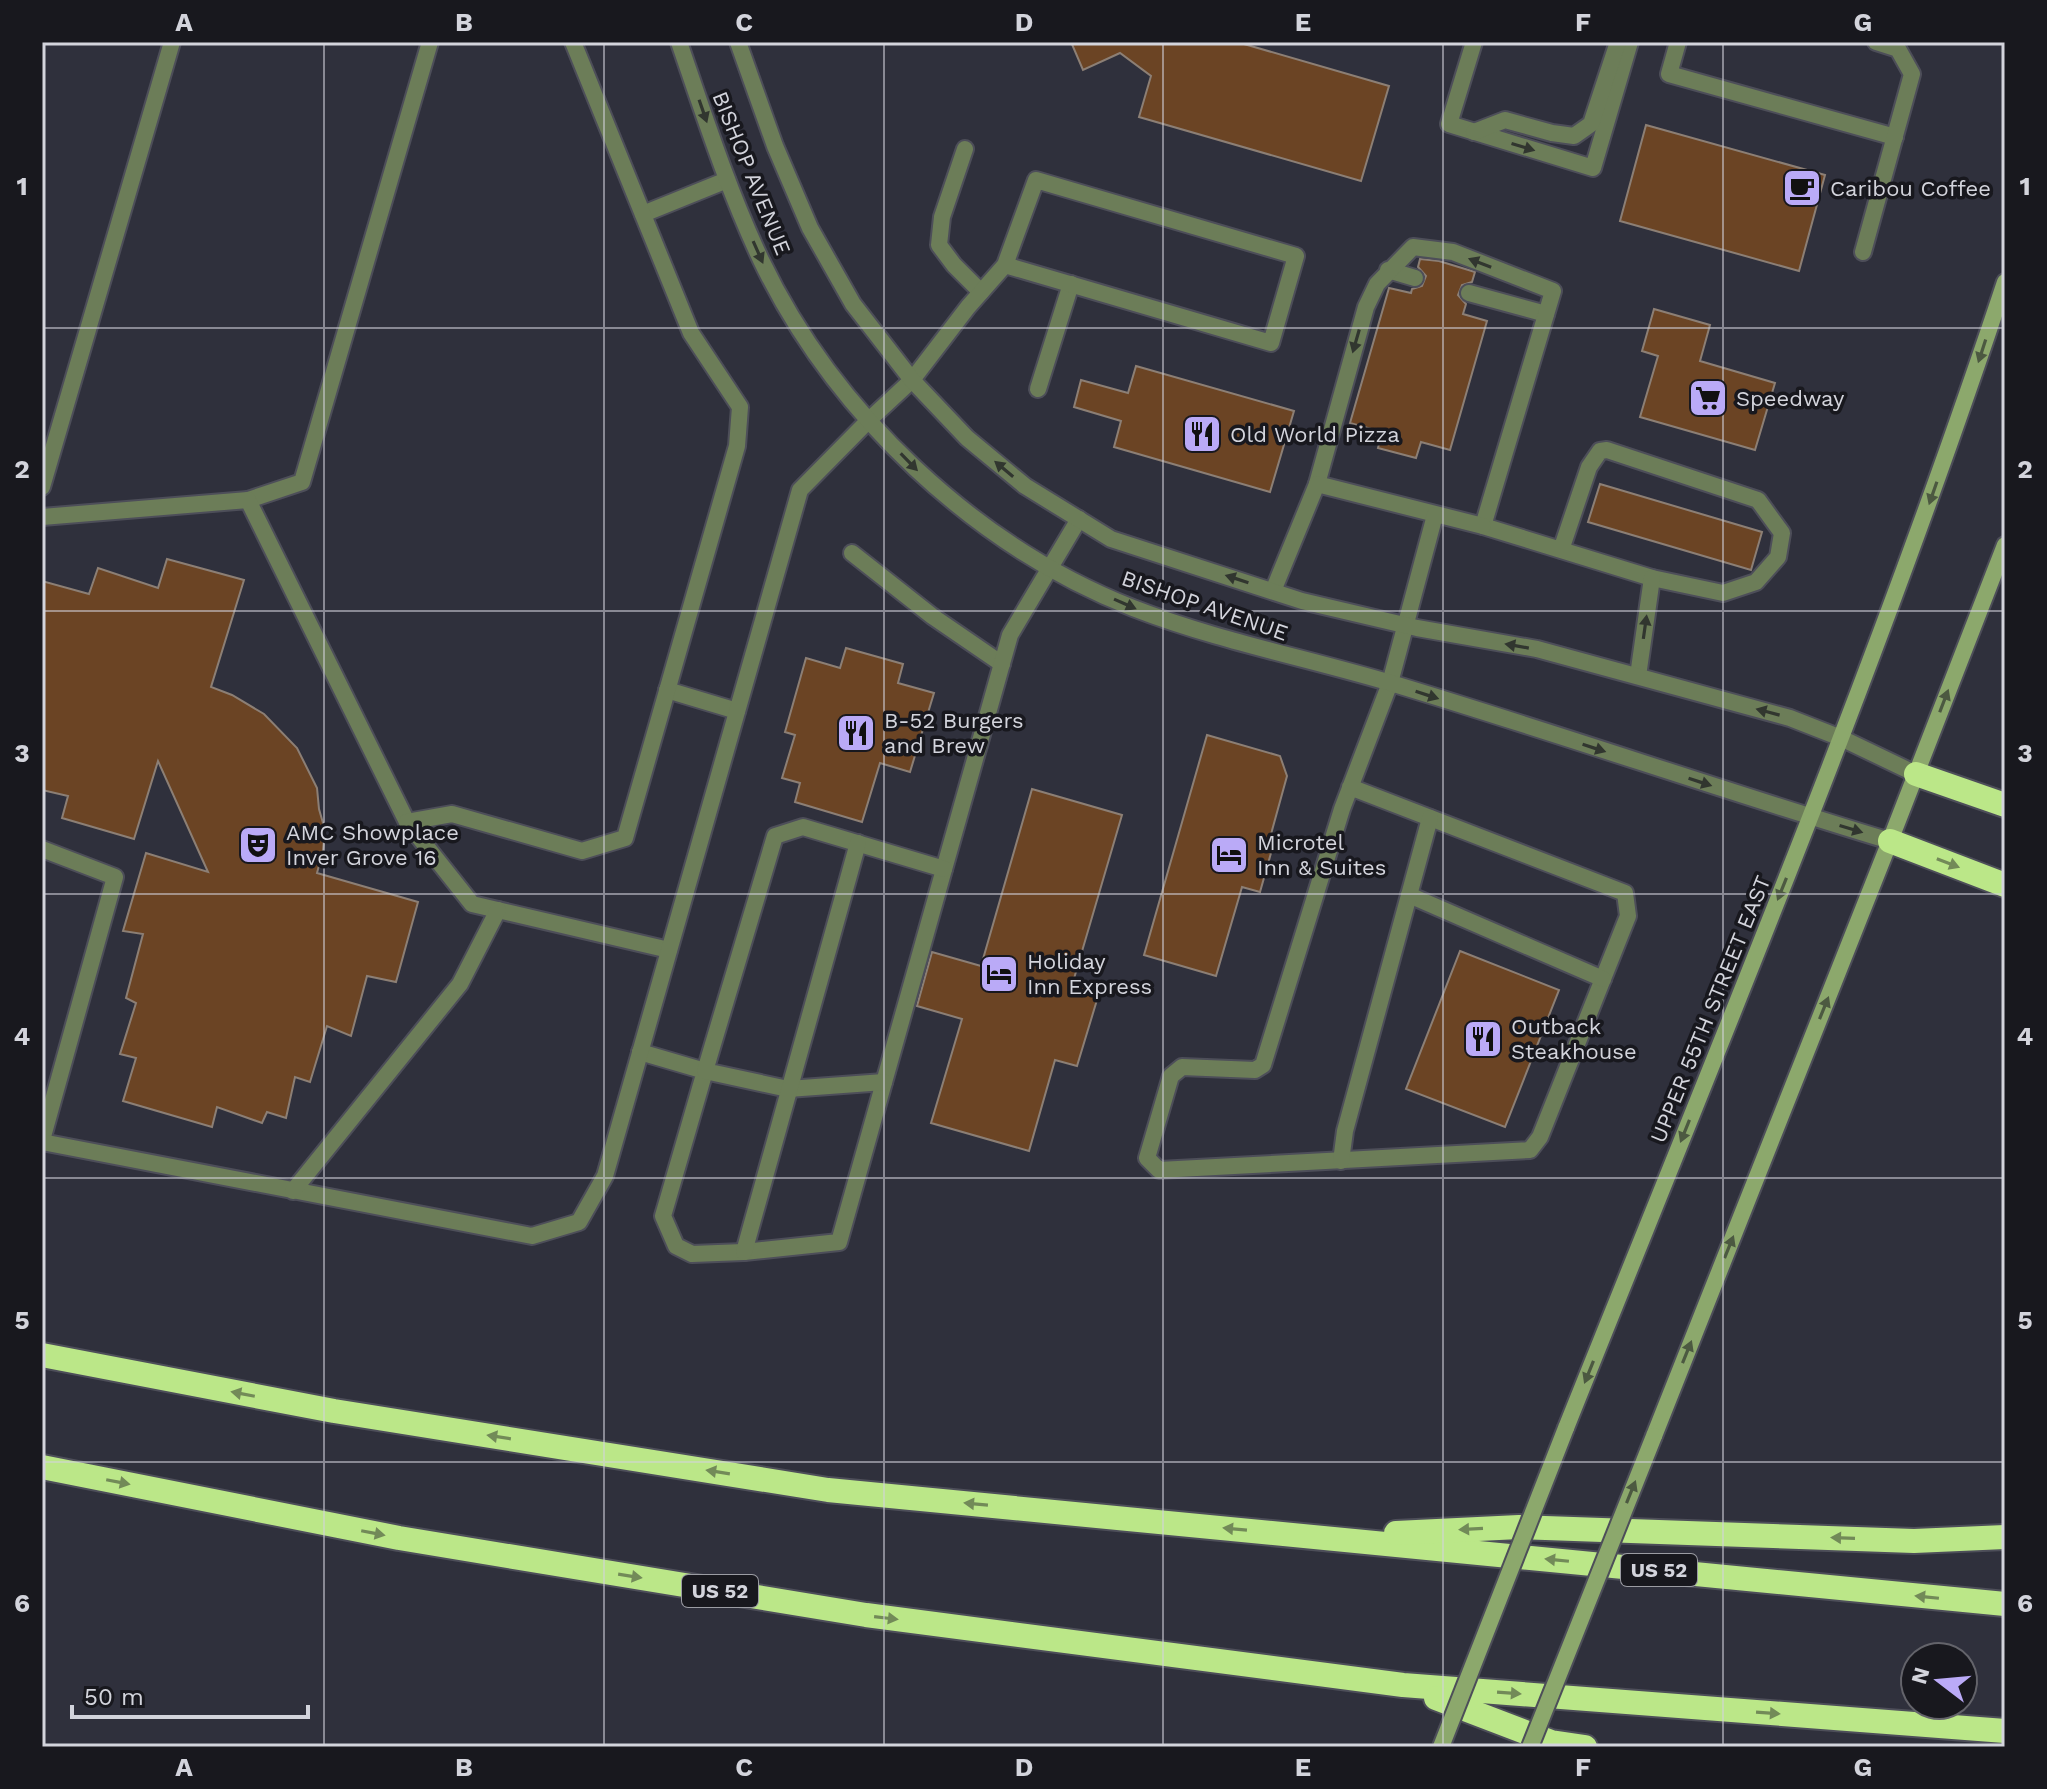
<svg xmlns="http://www.w3.org/2000/svg" width="2047" height="1789" viewBox="0 0 2047 1789" font-family="'Work Sans',sans-serif">
	<style>
		.building { fill: #6b4424; stroke: #8c7f75; stroke-width: 2 }
		.lines { fill: none; stroke-linecap: round; stroke-linejoin: round }
		.lane-casing { stroke: #4d4e59; stroke-width: 20 }
		.street-casing { stroke: #4d4e59; stroke-width: 20 }
		.secondary-casing { stroke: #4d4e59; stroke-width: 20 }
		.highway-casing { stroke: #4d4e59; stroke-width: 28 }
		.lane { stroke: #6c7d58; stroke-width: 16 }
		.street { stroke: #6c7d58; stroke-width: 16 }
		.secondary { stroke: #8ca86c; stroke-width: 16 }
		.highway { stroke: #bbe788; stroke-width: 24 }
		.secondary-bridge-casing { stroke: #4d4e59; stroke-width: 20; stroke-linecap: butt }
		.secondary-bridge { stroke: #8ca86c; stroke-width: 16 }
		.oneway { fill: #31362f }
		.oneway2 { fill: #4c5941 }
		.oneway3 { fill: #728a58 }
		.grid { fill: none; stroke: #d3d4dc; stroke-width: 2; stroke-opacity: 0.55 }
		.labels { text-anchor: middle; stroke-width: 7; stroke-linejoin: round; paint-order: stroke }
		.shield { fill: #18181e; stroke: #9b9ca3; stroke-width: 2 }
		.shield-label { font-size: 20px; font-weight: bold; fill: #d3d4dc }
		.street-label { font-size: 22px; fill: #d3d4dc; stroke: #18181e }
		.poi-label { font-size: 22px; fill: #d3d4dc; stroke: #18181e; text-anchor: start }
		.neatline { fill: none; stroke: #d3d4dc; stroke-width: 3 }
		.grid-label { font-size: 26px; text-anchor: middle; font-weight: bold; fill: #d3d4dc }
	</style>
	<rect width="100%" height="100%" fill="#2f303c"/>
	<g class="building">
		<polygon points="1071,42 1237,42 1389,86 1361,181 1139,117 1151,76 1120,53 1083,70"/>
		<polygon points="1646,125 1825,175 1799,271 1620,221"/>
		<polygon points="1420,259 1439,261 1475,272 1472,282 1462,285 1458,295 1466,304 1463,314 1487,321 1450,450 1421,442 1416,458 1378,448 1382,432 1350,423 1389,288 1411,293 1412,289 1422,286 1426,276 1418,267"/>
		<polygon points="1654,309 1710,325 1700,361 1775,383 1755,450 1640,417 1658,356 1642,351"/>
		<polygon points="1136,366 1294,411 1270,492 1114,447 1121,421 1074,407 1081,380 1128,393"/>
		<polygon points="1600,484 1762,532 1751,570 1588,522"/>
		<polygon points="167,559 244,580 211,687 232,695 264,714 297,748 317,788 319,809 325,830 323,850 317,873 418,902 396,982 367,976 351,1036 327,1026 310,1082 295,1077 286,1118 267,1112 262,1123 217,1107 212,1127 123,1101 136,1058 120,1054 136,1003 126,998 143,934 123,931 146,853 208,872 158,761 134,839 62,818 68,796 42,790 42,581 89,594 98,568 158,588"/>
		<polygon points="846,648 903,664 898,683 934,693 910,772 880,763 862,822 795,802 800,783 782,778 795,735 785,732 806,658 840,668"/>
		<polygon points="1207,735 1280,756 1287,776 1268,845 1273,846 1260,892 1242,887 1216,976 1144,955"/>
		<polygon points="1032,789 1122,815 1073,982 1100,990 1077,1066 1055,1060 1029,1151 931,1123 962,1019 917,1006 932,952 981,966"/>
		<polygon points="1460,951 1559,990 1505,1127 1406,1089"/>
	</g>
	<g class="lines">
		<g class="lane-casing">
			<g id="lane">
				<polyline points="1474,42 1449,124 1593,168 1630,42"/>
				<polyline points="1678,42 1669,74 1895,137"/>
				<polyline points="1474,132 1505,120 1552,133 1574,136 1591,124 1618,42"/>
				<polyline points="965,149 942,217 939,245 954,265 981,292"/>
				<polyline points="643,214 727,180"/>
				<polyline points="1863,252 1912,74 1898,49 1876,42"/>
				<polyline points="1388,270 1415,278"/>
				<polyline points="1469,293 1546,314"/>
				<polyline points="1038,389 1071,284"/>
				<polyline points="1317,484 1366,307 1377,284 1413,247 1453,252 1553,291 1483,526 1652,578 1723,593 1756,582 1778,557 1782,533 1758,500 1607,450 1600,451 1589,467 1561,550"/>
				<polyline points="42,487 172,42"/>
				<polyline points="248,500 302,482 430,42"/>
				<polyline points="42,517 248,500 407,822 472,904 669,950"/>
				<polyline points="852,553 932,616 1002,664"/>
				<polyline points="1273,591 1317,484 1483,526"/>
				<polyline points="1638,676 1652,578"/>
				<polyline points="667,690 737,711"/>
				<polyline points="1350,787 1625,893 1628,916 1540,1137 1530,1150 1159,1170 1147,1158 1171,1076 1182,1067 1255,1070 1263,1065 1342,809 1390,683 1435,515"/>
				<polyline points="407,822 452,814 582,851 625,838 737,446 740,407 691,333 573,42"/>
				<polyline points="42,849 115,877 42,1140"/>
				<polyline points="1409,895 1603,979"/>
				<polyline points="640,1052 705,1071 663,1216 676,1246 692,1254 744,1252 839,1242 1010,635 1079,519"/>
				<polyline points="884,1082 788,1089 705,1071 775,836 803,827 944,869"/>
				<polyline points="42,1142 532,1236 579,1222 605,1176 800,490 869,420 912,380 968,307 1005,265 1036,180 1296,256 1271,343 1005,265"/>
				<polyline points="1341,1161 1345,1131 1430,818"/>
				<polyline points="293,1191 460,984 498,910"/>
				<polyline points="744,1252 858,843"/>
			</g>
		</g>
		<g class="street-casing">
			<g id="street">
				<path d="M679 42C704 115 728 190 761 260 834 413 975 546 1133 608 1218 641 1307 658 1394 684 1560 734 1724 791 1890 841"/>
				<polyline points="738,42 775,146 810,228 853,304 912,380 967,438 1025,486 1111,539 1302,601 1417,628 1537,649 1790,718 1841,738 1916,774"/>
			</g>
		</g>
		<g class="secondary-casing">
			<g id="secondary">
				<path d="M1566 1428C1718 1048 1876 671 2005 282"/>
				<polyline points="1654,1436 1890,841 2005,545"/>
			</g>
		</g>
		<g class="highway-casing">
			<g id="highway">
				<polyline points="1916,774 2005,805"/>
				<polyline points="1890,841 2005,885"/>
				<polyline points="42,1355 334,1411 828,1490 2005,1604"/>
				<polyline points="42,1467 399,1538 866,1615 1403,1685 2005,1731"/>
				<polyline points="1396,1533 1519,1527 1914,1541 2005,1537"/>
				<polyline points="1436,1698 1551,1742 1585,1747"/>
			</g>
		</g>
		<use href="#lane" class="lane"/>
		<use href="#street" class="street"/>
		<use href="#secondary" class="secondary"/>
		<use href="#highway" class="highway"/>
		<g class="secondary-bridge-casing">
			<g id="secondary-bridge">
				<polyline points="1441,1747 1566,1428"/>
				<polyline points="1530,1747 1654,1436"/>
			</g>
		</g>
		<use href="#secondary-bridge" class="secondary-bridge"/>
	</g>
	<defs><path id="oneway-solid" d="M-6-.8H1V-3.2L6.5 0L1 3.2V.8H-6Z" transform="scale(2)"/></defs>
	<g class="oneway">
		<use href="#oneway-solid" transform="translate(703 111) rotate(71)"/>
		<use href="#oneway-solid" transform="translate(1523 147) rotate(17)"/>
		<use href="#oneway-solid" transform="translate(758 252) rotate(66)"/>
		<use href="#oneway-solid" transform="translate(1480 263) rotate(-159)"/>
		<use href="#oneway-solid" transform="translate(1356 341) rotate(106)"/>
		<use href="#oneway-solid" transform="translate(909 462) rotate(46)"/>
		<use href="#oneway-solid" transform="translate(1004 469) rotate(-140)"/>
		<use href="#oneway-solid" transform="translate(1237 579) rotate(-162)"/>
		<use href="#oneway-solid" transform="translate(1125 604) rotate(24)"/>
		<use href="#oneway-solid" transform="translate(1645 627) rotate(-82)"/>
		<use href="#oneway-solid" transform="translate(1517 646) rotate(-170)"/>
		<use href="#oneway-solid" transform="translate(1427 695) rotate(18)"/>
		<use href="#oneway-solid" transform="translate(1768 712) rotate(-165)"/>
		<use href="#oneway-solid" transform="translate(1594 748) rotate(18)"/>
		<use href="#oneway-solid" transform="translate(1700 782) rotate(18)"/>
		<use href="#oneway-solid" transform="translate(1851 829) rotate(17)"/>
	</g>
	<g class="oneway2">
		<use href="#oneway-solid" transform="translate(1982 351) rotate(108)"/>
		<use href="#oneway-solid" transform="translate(1933 493) rotate(109)"/>
		<use href="#oneway-solid" transform="translate(1944 701) rotate(-69)"/>
		<use href="#oneway-solid" transform="translate(1782 889) rotate(112)"/>
		<use href="#oneway-solid" transform="translate(1824 1008) rotate(-68)"/>
		<use href="#oneway-solid" transform="translate(1685 1131) rotate(112)"/>
		<use href="#oneway-solid" transform="translate(1729 1247) rotate(-68)"/>
		<use href="#oneway-solid" transform="translate(1687 1352) rotate(-68)"/>
		<use href="#oneway-solid" transform="translate(1589 1372) rotate(112)"/>
		<use href="#oneway-solid" transform="translate(1631 1492) rotate(-68)"/>
	</g>
	<g class="oneway3">
		<use href="#oneway-solid" transform="translate(1948 863) rotate(21)"/>
		<use href="#oneway-solid" transform="translate(243 1394) rotate(-169)"/>
		<use href="#oneway-solid" transform="translate(499 1437) rotate(-171)"/>
		<use href="#oneway-solid" transform="translate(718 1472) rotate(-171)"/>
		<use href="#oneway-solid" transform="translate(118 1482) rotate(11)"/>
		<use href="#oneway-solid" transform="translate(976 1504) rotate(-175)"/>
		<use href="#oneway-solid" transform="translate(1235 1529) rotate(-175)"/>
		<use href="#oneway-solid" transform="translate(1471 1529) rotate(177)"/>
		<use href="#oneway-solid" transform="translate(373 1533) rotate(11)"/>
		<use href="#oneway-solid" transform="translate(1843 1538) rotate(-178)"/>
		<use href="#oneway-solid" transform="translate(1557 1560) rotate(-174)"/>
		<use href="#oneway-solid" transform="translate(630 1576) rotate(9)"/>
		<use href="#oneway-solid" transform="translate(1927 1597) rotate(-174)"/>
		<use href="#oneway-solid" transform="translate(886 1618) rotate(7)"/>
		<use href="#oneway-solid" transform="translate(1509 1693) rotate(4)"/>
		<use href="#oneway-solid" transform="translate(1768 1713) rotate(4)"/>
	</g>
	<path class="grid" d="M324 42V1747M604 42V1747M884 42V1747M1163 42V1747M1443 42V1747M1723 42V1747M42 328H2005M42 611H2005M42 894H2005M42 1178H2005M42 1462H2005"/>
	<defs>
		<g id="cafe-square" transform="scale(2)"><rect x="-9" y="-9" width="18" height="18" rx="4" fill="#baaaf7" stroke="#18181e"/><path d="M-5.5-4.5H6V0H3Q3 3.5 0 3.5H-2.5Q-5.5 3.5-5.5 0ZM3-3.2v2h1.7v-2ZM-6 4.5H4V6H-6Z" fill="#111"/></g>
		<g id="supermarket-square" transform="scale(2)"><rect x="-9" y="-9" width="18" height="18" rx="4" fill="#baaaf7" stroke="#18181e"/><path d="M-6-5.5h2.5l.6 2H6L4.5 2H-2.5L-4.4-4H-6ZM-1.5 3.2a1.3 1.3 0 1 0 .1 0ZM3 3.2a1.3 1.3 0 1 0 .1 0Z" fill="#111"/></g>
		<g id="restaurant-square" transform="scale(2)"><rect x="-9" y="-9" width="18" height="18" rx="4" fill="#baaaf7" stroke="#18181e"/><path d="M-5-6h1v4h1v-4h1v4h1v-4h1v5L-1.5 .5V6h-2V.5L-5-1ZM5-6V6H3V1.5H1.5Q1.5-4 5-6Z" fill="#111"/></g>
		<g id="theatre-square" transform="scale(2)"><rect x="-9" y="-9" width="18" height="18" rx="4" fill="#baaaf7" stroke="#18181e"/><path d="M-5-5.5Q0-4 5-5.5V0Q5 5 0 6Q-5 5-5 0ZM-3.3-2.5H-1v1.5H-3.3ZM1-2.5H3.3v1.5H1ZM-2.8 1Q0 5.5 2.8 1Z" fill="#111"/></g>
		<g id="hotel-square" transform="scale(2)"><rect x="-9" y="-9" width="18" height="18" rx="4" fill="#baaaf7" stroke="#18181e"/><path d="M-6-4.5h1.5V1H6V5H4.5V3h-9V5H-6ZM-4 0a1.8 1.8 0 1 1 3.6 0ZM.5 0V-2.5h3Q6-2.5 6 0Z" fill="#111"/></g>
	</defs>
	<g fill-rule="evenodd">
		<use href="#cafe-square" x="1802" y="188"/>
		<use href="#supermarket-square" x="1708" y="398"/>
		<use href="#restaurant-square" x="1202" y="434"/>
		<use href="#restaurant-square" x="856" y="733"/>
		<use href="#theatre-square" x="258" y="845"/>
		<use href="#hotel-square" x="1229" y="855"/>
		<use href="#hotel-square" x="999" y="974"/>
		<use href="#restaurant-square" x="1483" y="1039"/>
	</g>
	<g class="labels">
		<g class="shield">
			<rect x="1621" y="1554" width="76" height="32" rx="6"/>
			<rect x="682" y="1575" width="76" height="32" rx="6"/>
		</g>
		<g class="shield-label">
			<text x="1659" y="1577">US 52</text>
			<text x="720" y="1598">US 52</text>
		</g>
		<g class="street-label">
			<text transform="translate(752 173) rotate(68)" y="8">BISHOP AVENUE</text>
			<text transform="translate(1205 605) rotate(19)" y="8">BISHOP AVENUE</text>
			<text transform="translate(1710 1009) rotate(-68)" y="8">UPPER 55TH STREET EAST</text>
		</g>
		<g class="poi-label">
			<text x="1830" y="196">Caribou Coffee</text>
			<text x="1736" y="406">Speedway</text>
			<text x="1230" y="442">Old World Pizza</text>
			<text x="884" y="728">B-52 Burgers<tspan x="884" dy="25">and Brew</tspan></text>
			<text x="286" y="840">AMC Showplace<tspan x="286" dy="25">Inver Grove 16</tspan></text>
			<text x="1257" y="850">Microtel<tspan x="1257" dy="25">Inn &amp; Suites</tspan></text>
			<text x="1027" y="969">Holiday<tspan x="1027" dy="25">Inn Express</tspan></text>
			<text x="1511" y="1034">Outback<tspan x="1511" dy="25">Steakhouse</tspan></text>
		</g>
	</g>
	<rect width="2047" height="1789" fill="none" stroke="#18181e" stroke-width="88"/>
	<g transform="translate(1939 1681) rotate(286)"><circle r="38" fill="#18181e" stroke="#63636a" stroke-width="2"/>
	<path d="M0-6L14 30L0 20L-14 30Z" fill="#baaaf7"/>
	<text y="-12" font-size="22" font-weight="bold" text-anchor="middle" fill="#d3d4dc">N</text>
	</g>
	<path d="M72 1705v12h236v-12" fill="none" stroke="#d3d4dc" stroke-width="4"/>
	<text x="84" y="1705" font-size="24" fill="#d3d4dc" stroke="#18181e" stroke-width="6" paint-order="stroke">50 m</text>
	<rect x="44" y="44" width="1959" height="1701" class="neatline"/>
	<g class="grid-label">
		<text x="184" y="31">A</text>
		<text x="464" y="31">B</text>
		<text x="744" y="31">C</text>
		<text x="1024" y="31">D</text>
		<text x="1303" y="31">E</text>
		<text x="1583" y="31">F</text>
		<text x="1863" y="31">G</text>
		<text x="22" y="195">1</text>
		<text x="2025" y="195">1</text>
		<text x="22" y="478">2</text>
		<text x="2025" y="478">2</text>
		<text x="22" y="762">3</text>
		<text x="2025" y="762">3</text>
		<text x="22" y="1045">4</text>
		<text x="2025" y="1045">4</text>
		<text x="22" y="1329">5</text>
		<text x="2025" y="1329">5</text>
		<text x="22" y="1612">6</text>
		<text x="2025" y="1612">6</text>
		<text x="184" y="1776">A</text>
		<text x="464" y="1776">B</text>
		<text x="744" y="1776">C</text>
		<text x="1024" y="1776">D</text>
		<text x="1303" y="1776">E</text>
		<text x="1583" y="1776">F</text>
		<text x="1863" y="1776">G</text>
	</g>
</svg>
